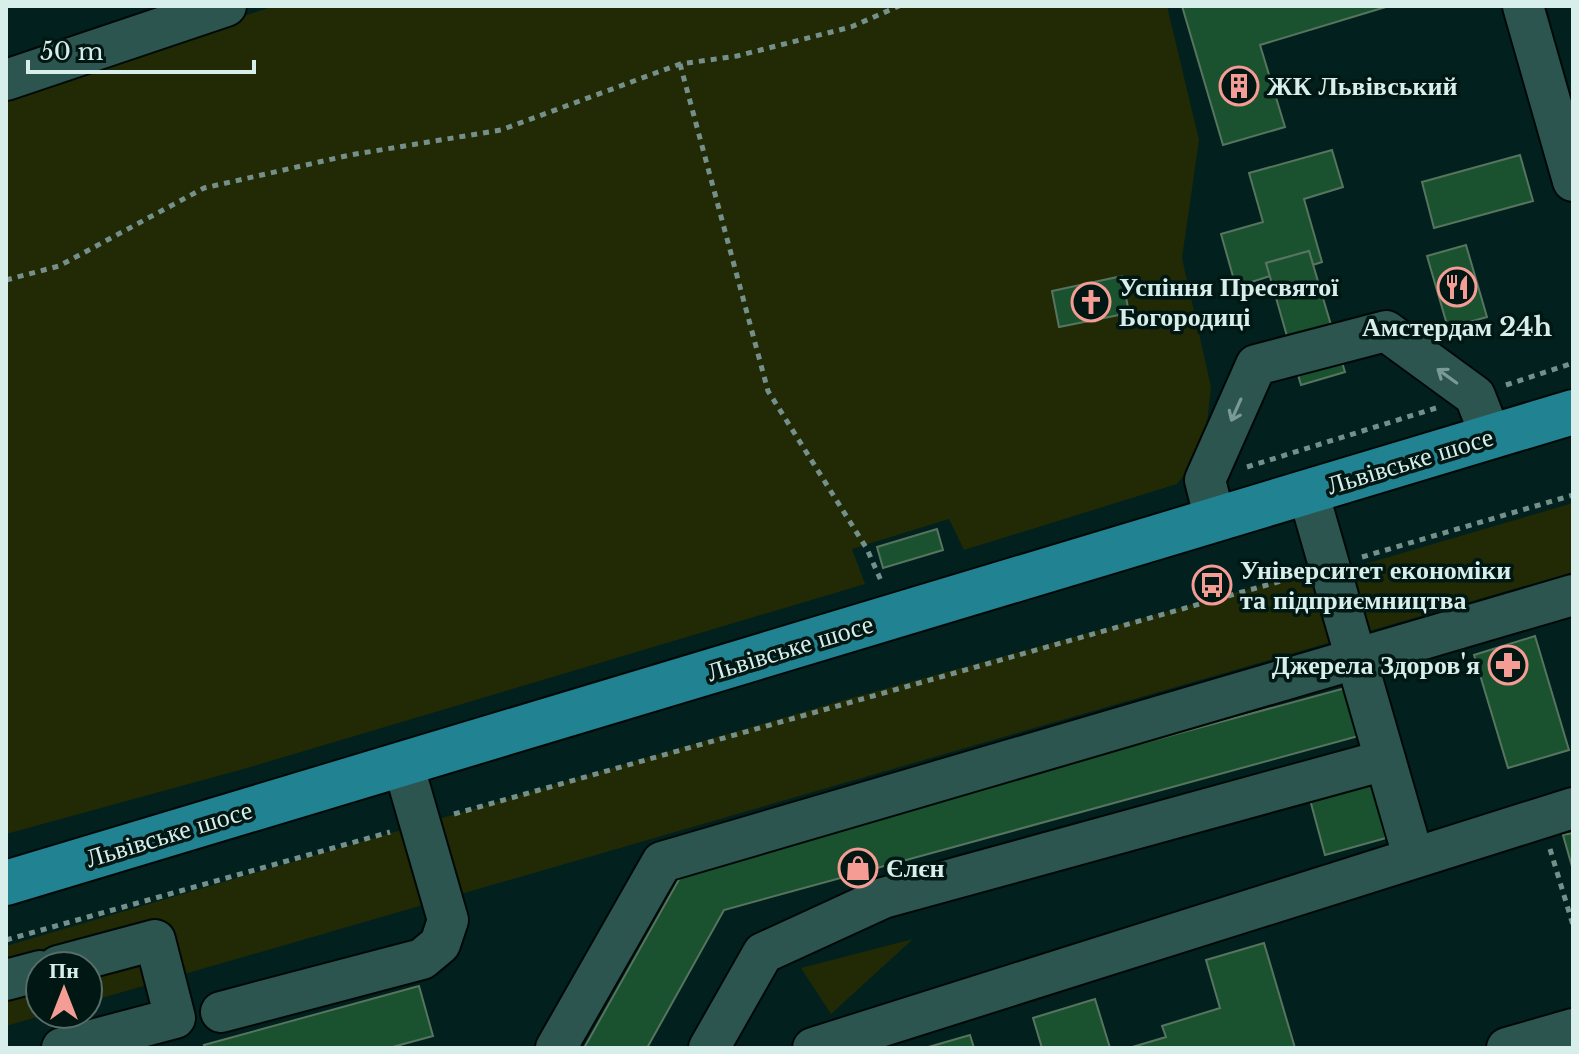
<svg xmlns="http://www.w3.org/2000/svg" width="1579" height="1054" viewBox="0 0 1579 1054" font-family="'Libre Baskerville',serif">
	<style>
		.green { fill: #212a04 }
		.building { fill: #1a5230; stroke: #57745f; stroke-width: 2 }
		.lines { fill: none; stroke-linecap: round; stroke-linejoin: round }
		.minor-casing { stroke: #000907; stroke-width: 44 }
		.major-casing { stroke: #000907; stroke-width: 48 }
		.path { stroke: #758f8b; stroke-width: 5; stroke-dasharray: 6 6; stroke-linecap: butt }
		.minor { stroke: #2d5550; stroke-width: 40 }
		.major { stroke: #218291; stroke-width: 44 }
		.oneway { stroke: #7a9a95 }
		.labels { text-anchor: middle; stroke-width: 7; stroke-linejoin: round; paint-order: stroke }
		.poi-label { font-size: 26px; font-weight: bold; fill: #d8eeea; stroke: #001714; text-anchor: start }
		.street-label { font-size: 26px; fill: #d8eeea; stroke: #001714 }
	</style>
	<rect width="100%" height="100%" fill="#02211e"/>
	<g class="green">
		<polygon points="274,6 1167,6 1199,140 1182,258 1211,387 1204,450 1177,484 964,550 949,519 852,549 865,584 247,768 6,834 6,95"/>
		<polygon points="1573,503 1573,572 88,1002 88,966 40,966 40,1014 47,1014 6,1026 6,946 840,701 1330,567 1358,566"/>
		<polygon points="913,939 831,1014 801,968"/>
	</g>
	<g class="building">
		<polygon points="1182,6 1389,6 1260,45 1285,127 1223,145"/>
		<polygon points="1332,150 1343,187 1304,199 1322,262 1313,265 1309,251 1266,263 1270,276 1236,287 1221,234 1263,222 1249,173"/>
		<polygon points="1520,155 1533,201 1434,228 1422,182"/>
		<polygon points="1466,245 1487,317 1448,328 1427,256"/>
		<polygon points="1309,251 1345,372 1301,385 1266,263"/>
		<polygon points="1122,276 1129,313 1059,327 1052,291"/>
		<polygon points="937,529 943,550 883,568 877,547"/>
		<polygon points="1535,636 1569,750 1508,768 1474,655"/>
		<polygon points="1349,687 1362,735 724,910 647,1048 584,1048 686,867"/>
		<polygon points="1370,780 1386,838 1325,855 1309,796"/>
		<polygon points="1573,833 1573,870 1563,835"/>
		<polygon points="1264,943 1295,1048 1129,1048 1166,1037 1162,1026 1220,1008 1206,960"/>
		<polygon points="419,986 433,1036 389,1048 205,1048 204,1045"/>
		<polygon points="1095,999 1110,1048 1042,1048 1033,1018"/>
		<polygon points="970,1035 974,1048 925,1048"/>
	</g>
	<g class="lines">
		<g class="minor-casing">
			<g id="minor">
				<polyline points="1523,6 1573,181"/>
				<polyline points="6,80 226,6"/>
				<polyline points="1308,492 1413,856"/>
				<polyline points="1215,520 1205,480 1256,365 1386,331 1475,396 1491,437"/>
				<polyline points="58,966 155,940 175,1018 62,1048"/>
				<polyline points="6,980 40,971"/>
				<polyline points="221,1012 422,959 440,944 448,920 403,764"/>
				<polyline points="556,1048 662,862 1573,595"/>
				<polyline points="709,1048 763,953 883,898 1385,760"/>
				<polyline points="813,1048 1573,808"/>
				<polyline points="1507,1048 1573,1029"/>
			</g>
		</g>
		<g class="major-casing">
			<polyline id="major" points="6,883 1573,412"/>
		</g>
		<g class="path">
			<polyline points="680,64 768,391 867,549 882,583"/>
			<polyline points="6,280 59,266 204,188 350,155 501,130 680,64 737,56 851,27 899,6"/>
			<polyline points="1506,385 1573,363"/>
			<polyline points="1247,467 1436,408"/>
			<polyline points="1362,557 1573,495"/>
			<polyline points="454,814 1299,576"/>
			<polyline points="1550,849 1573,925"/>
			<polyline points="6,940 390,832"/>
		</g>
		<use href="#minor" class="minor"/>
		<use href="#major" class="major"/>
	</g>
	<defs><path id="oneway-shaft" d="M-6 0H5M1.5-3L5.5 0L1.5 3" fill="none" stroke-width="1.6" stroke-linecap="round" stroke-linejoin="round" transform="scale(2)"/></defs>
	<g class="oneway">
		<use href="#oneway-shaft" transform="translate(1447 376) rotate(-144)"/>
		<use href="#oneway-shaft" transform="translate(1236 410) rotate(114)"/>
	</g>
	<defs>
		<g id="building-ring" transform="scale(2)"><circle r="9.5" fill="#001714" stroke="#f59c94" stroke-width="1.5"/><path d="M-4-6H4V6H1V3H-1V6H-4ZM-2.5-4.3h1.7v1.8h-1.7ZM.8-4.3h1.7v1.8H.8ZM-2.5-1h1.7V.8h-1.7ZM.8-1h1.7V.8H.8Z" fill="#f59c94"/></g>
		<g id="restaurant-ring" transform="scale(2)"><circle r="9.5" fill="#001714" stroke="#f59c94" stroke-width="1.5"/><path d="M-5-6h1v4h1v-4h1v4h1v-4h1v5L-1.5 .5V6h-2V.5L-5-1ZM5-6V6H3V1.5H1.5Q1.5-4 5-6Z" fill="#f59c94"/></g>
		<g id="church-ring" transform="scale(2)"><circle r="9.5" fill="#001714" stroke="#f59c94" stroke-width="1.5"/><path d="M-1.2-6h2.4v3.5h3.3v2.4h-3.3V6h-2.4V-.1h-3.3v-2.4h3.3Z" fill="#f59c94"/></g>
		<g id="bus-ring" transform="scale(2)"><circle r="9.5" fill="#001714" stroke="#f59c94" stroke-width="1.5"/><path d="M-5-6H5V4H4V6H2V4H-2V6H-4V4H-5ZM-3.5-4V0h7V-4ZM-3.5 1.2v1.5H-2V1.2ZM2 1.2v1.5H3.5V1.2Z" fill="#f59c94"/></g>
		<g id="pharmacy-ring" transform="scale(2)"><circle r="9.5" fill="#001714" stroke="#f59c94" stroke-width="1.5"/><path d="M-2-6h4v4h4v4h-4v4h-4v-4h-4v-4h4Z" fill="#f59c94"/></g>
		<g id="shop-ring" transform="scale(2)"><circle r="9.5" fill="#001714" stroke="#f59c94" stroke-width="1.5"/><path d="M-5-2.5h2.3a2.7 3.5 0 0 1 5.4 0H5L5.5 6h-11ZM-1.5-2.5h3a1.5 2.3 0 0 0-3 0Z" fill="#f59c94"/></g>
	</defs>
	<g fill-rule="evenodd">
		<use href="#building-ring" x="1239" y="86"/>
		<use href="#restaurant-ring" x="1457" y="287"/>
		<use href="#church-ring" x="1091" y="302"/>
		<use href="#bus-ring" x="1212" y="585"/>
		<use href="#pharmacy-ring" x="1508" y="665"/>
		<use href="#shop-ring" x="858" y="868"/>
	</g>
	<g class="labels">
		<g class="poi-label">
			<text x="1267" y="95">ЖК Львівський</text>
			<text x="1119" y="296">Успіння Пресвятої<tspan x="1119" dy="30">Богородиці</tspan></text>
			<text x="1457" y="336" text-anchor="middle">Амстердам 24h</text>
			<text x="1240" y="579">Університет економіки<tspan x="1240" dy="30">та підприємництва</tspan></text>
			<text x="1480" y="674" text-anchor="end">Джерела Здоров'я</text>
			<text x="886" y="877">Єлєн</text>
		</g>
		<g class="street-label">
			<text transform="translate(1410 461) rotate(-17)" y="9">Львівське шосе</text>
			<text transform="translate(790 648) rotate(-17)" y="9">Львівське шосе</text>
			<text transform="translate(169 834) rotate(-17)" y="9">Львівське шосе</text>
		</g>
	</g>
	<rect width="1579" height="1054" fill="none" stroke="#d8eeea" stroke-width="16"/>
	<g transform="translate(64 990)"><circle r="38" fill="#001714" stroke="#566d6a" stroke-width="2"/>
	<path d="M0-6L14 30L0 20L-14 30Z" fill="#f59c94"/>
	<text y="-12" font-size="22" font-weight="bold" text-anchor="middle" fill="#d8eeea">Пн</text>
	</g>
	<path d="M28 60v12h226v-12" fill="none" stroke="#d8eeea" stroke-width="4"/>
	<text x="40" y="60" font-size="24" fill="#d8eeea" stroke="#001714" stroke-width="6" paint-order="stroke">50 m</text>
</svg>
